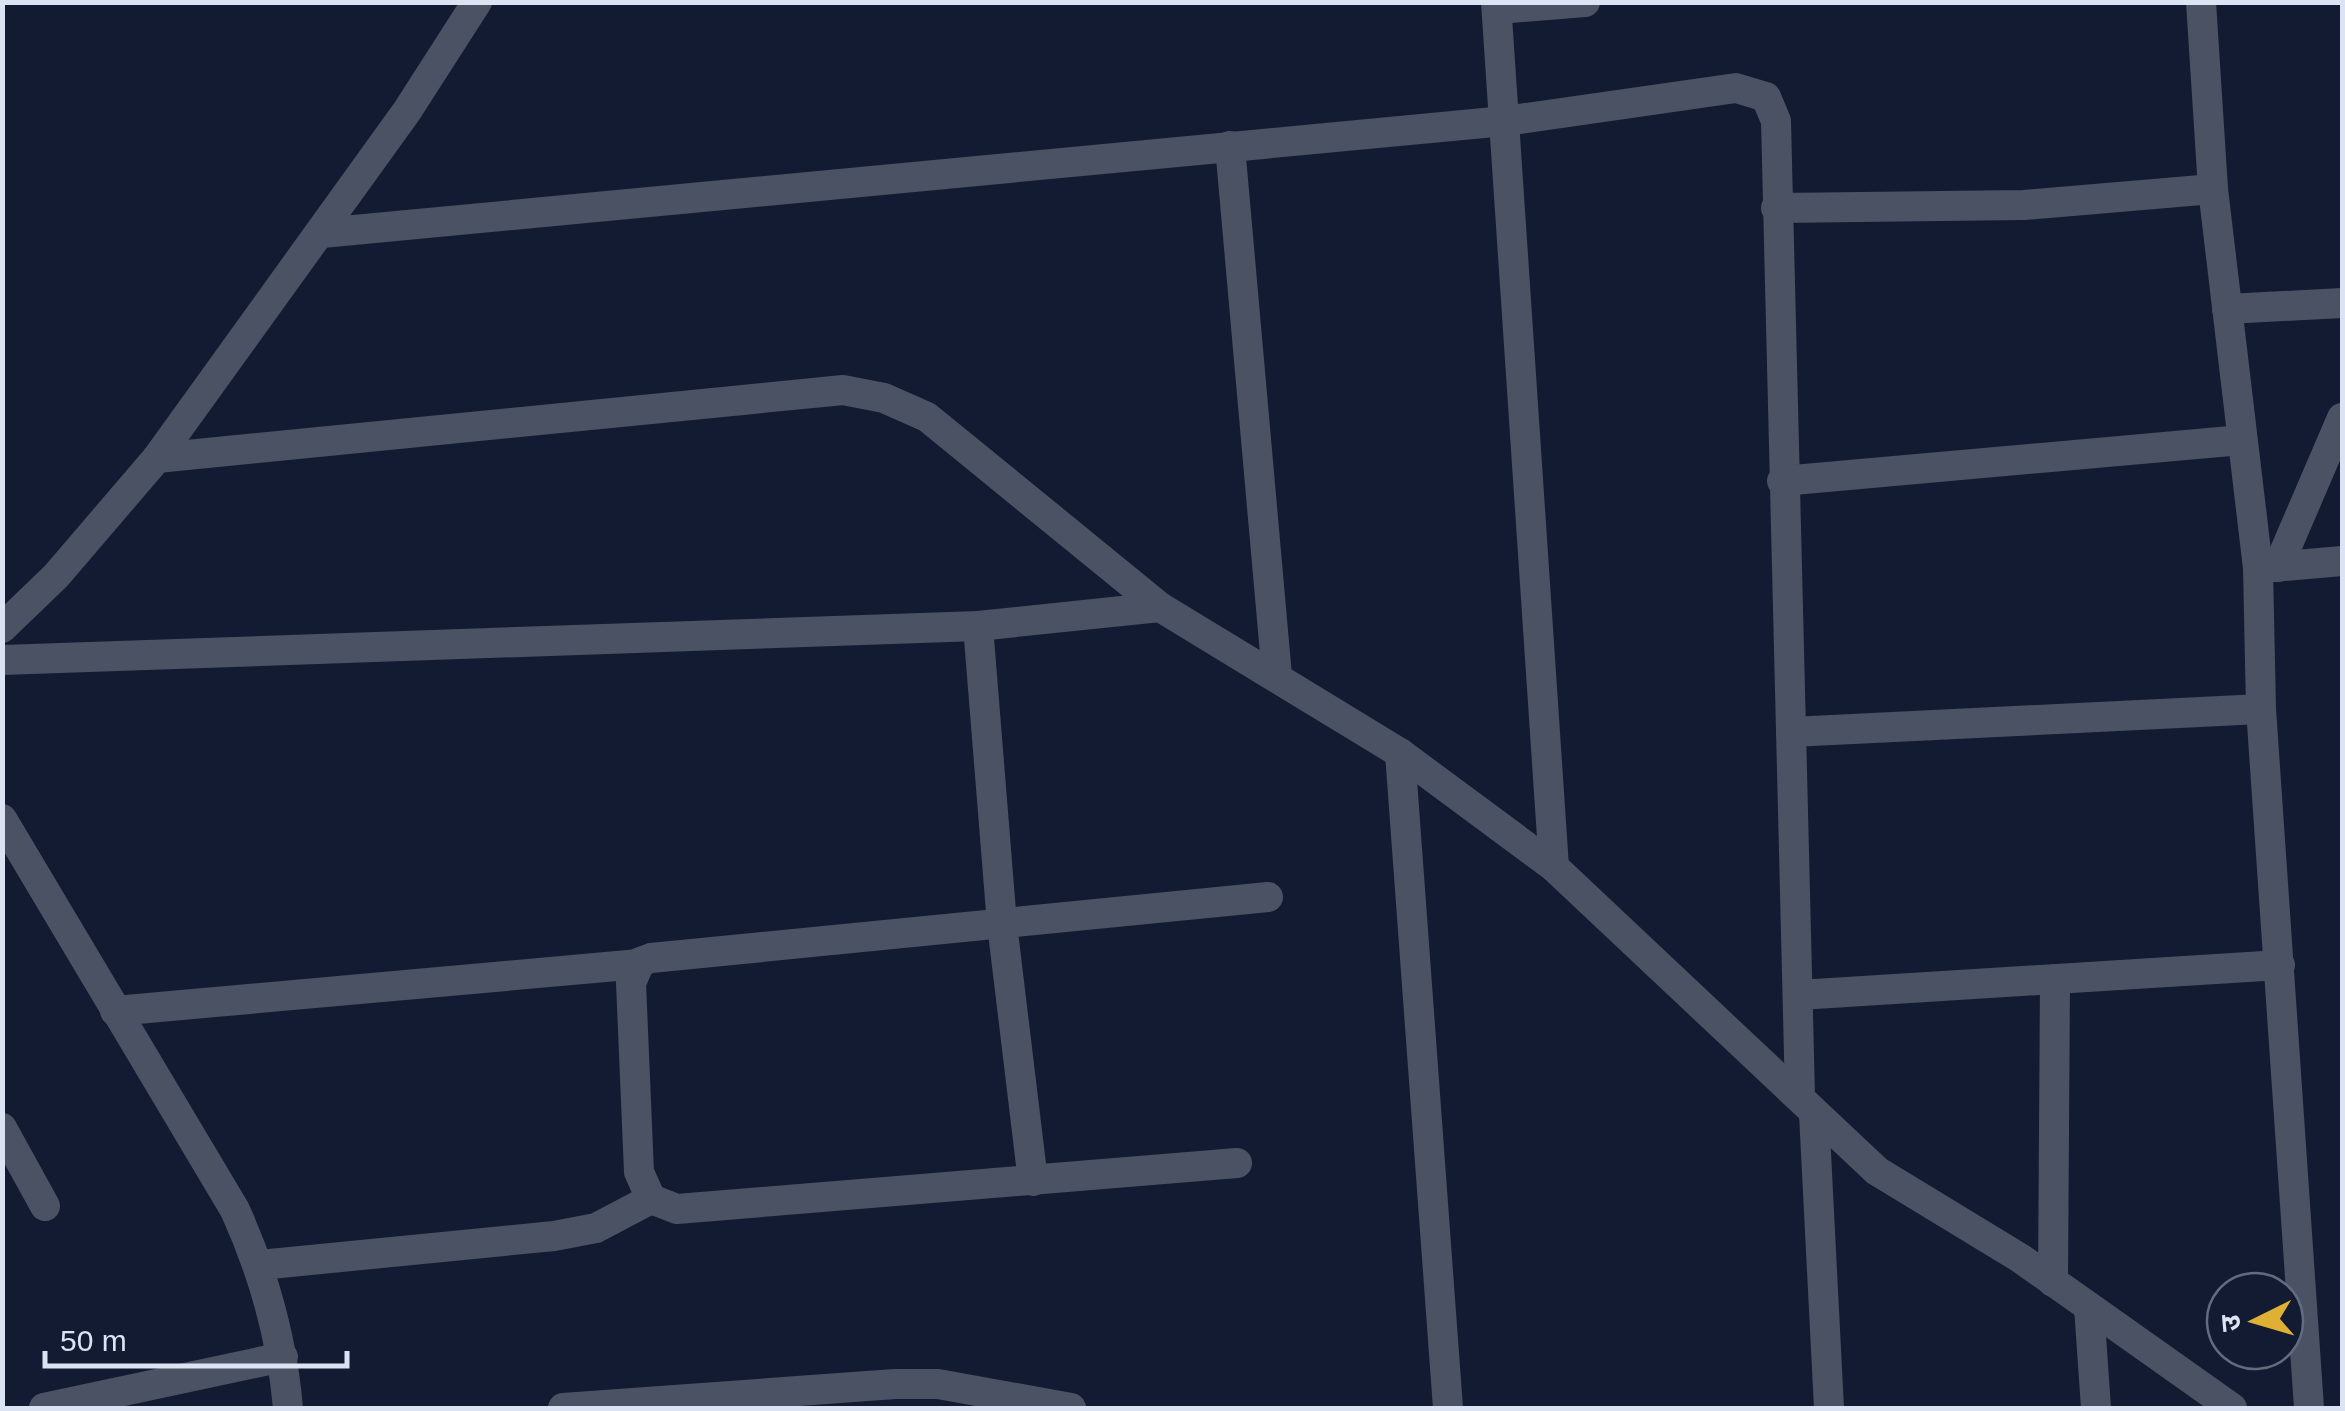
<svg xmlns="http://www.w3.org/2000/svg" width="2345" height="1411" viewBox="0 0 2345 1411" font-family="Arial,'Noto Sans Devanagari',sans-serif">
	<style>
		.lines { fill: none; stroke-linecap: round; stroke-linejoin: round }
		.minor { stroke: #4a5264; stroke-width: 30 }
	</style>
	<rect width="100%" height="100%" fill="#121b31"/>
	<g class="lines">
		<g class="minor">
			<polyline points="1496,2 1554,867"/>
			<polyline points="2201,2 2213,189 2258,568 2261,709 2309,1408"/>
			<polyline points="1497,9 1585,2"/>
			<polyline points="1230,146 1277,676"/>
			<polyline points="1776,208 2024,205 2213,189"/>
			<polyline points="322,233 1505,121 1736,88 1766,97 1776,121 1800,1096"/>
			<polyline points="2227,309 2342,303"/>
			<polyline points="157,458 843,390 884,398 927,417 1160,607 1400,753 1554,867 1877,1171 2020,1258 2232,1408"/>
			<polyline points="1782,481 2242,440"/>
			<polyline points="2278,567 2342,418"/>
			<polyline points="2261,568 2342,561"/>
			<polyline points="978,626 1002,924 1033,1181"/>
			<polyline points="2,628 56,576 157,458 407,111 477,2"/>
			<polyline points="2,660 978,626 1160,607"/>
			<polyline points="1791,732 2261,709"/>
			<polyline points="1400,753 1448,1408"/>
			<path d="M2 819 235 1210C264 1274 282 1338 288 1408"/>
			<polyline points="1799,995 2280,965"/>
			<polyline points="115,1011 639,964"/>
			<polyline points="1814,1114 1829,1408"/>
			<polyline points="2,1128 45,1206"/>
			<polyline points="1237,1163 677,1209 651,1199 639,1172 631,983 640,962 651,958 1268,897"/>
			<polyline points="260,1265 554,1236 596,1228 651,1199"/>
			<polyline points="2053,1282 2055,979"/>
			<polyline points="2089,1307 2096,1408"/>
			<polyline points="44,1408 283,1357"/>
			<polyline points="563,1408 895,1384 938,1384 1071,1408"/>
		</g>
	</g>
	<rect width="2345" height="1411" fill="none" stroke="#dce3f3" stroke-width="10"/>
	<g transform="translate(2255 1321) rotate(265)"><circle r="48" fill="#121b31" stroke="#636b7f" stroke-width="2.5"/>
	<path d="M0-8L18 38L0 25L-18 38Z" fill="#e0b034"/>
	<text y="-15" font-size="28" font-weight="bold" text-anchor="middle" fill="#dce3f3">उ</text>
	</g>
	<path d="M45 1351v15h302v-15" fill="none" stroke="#dce3f3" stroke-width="5"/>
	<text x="60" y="1351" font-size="30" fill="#dce3f3" stroke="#121b31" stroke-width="8" paint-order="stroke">50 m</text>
</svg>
